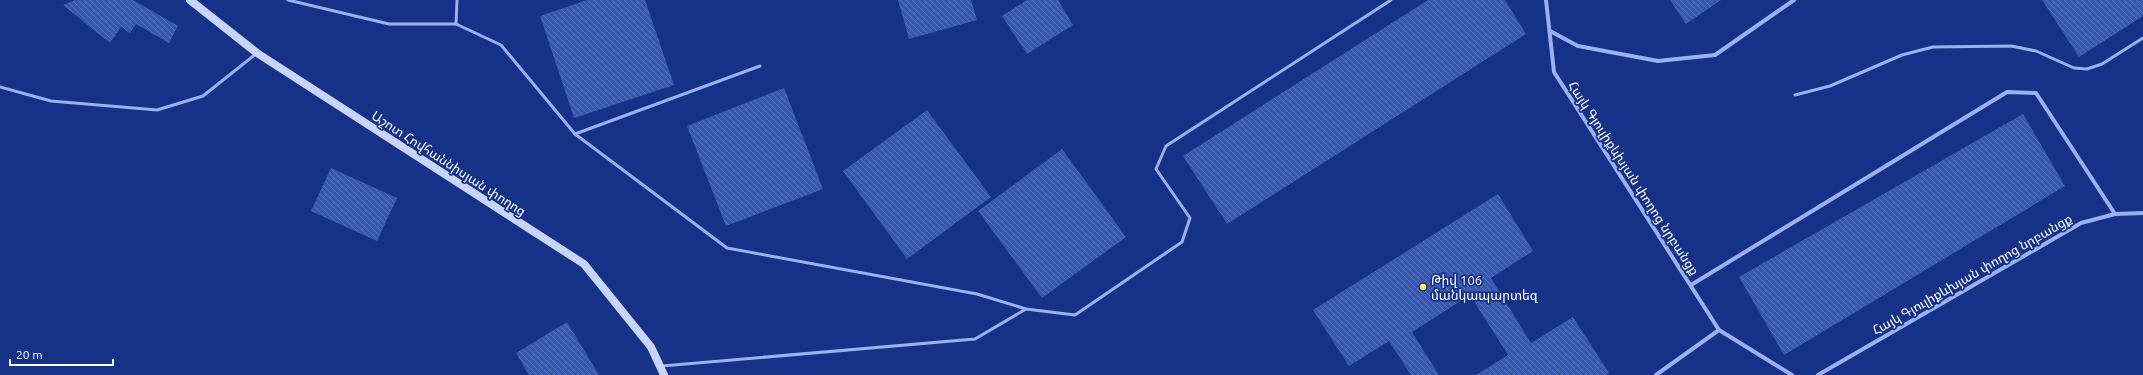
<svg xmlns="http://www.w3.org/2000/svg" width="2143" height="375" viewBox="0 0 2143 375" font-family="Ubuntu,'Noto Sans Armenian',sans-serif">
	<style>
		.building { fill: url(#building-back-hatch) }
		.lines { fill: none; stroke-linecap: round; stroke-linejoin: round }
		.lane { stroke: #9ab0ef; stroke-width: 3 }
		.street { stroke: #9ab0ef; stroke-width: 4 }
		.secondary { stroke: #c8d4fa; stroke-width: 8 }
		.poi-dot { fill: #ffef58; stroke: #153188; stroke-width: 1.5 }
		.labels { text-anchor: middle; stroke-width: 3.5; stroke-linejoin: round; paint-order: stroke }
		.street-label { font-size: 13px; fill: #fff; stroke: #153188 }
		.poi-label { font-size: 13px; fill: #fff; stroke: #153188; text-anchor: start }
	</style>
	<defs>
		<pattern id="building-back-hatch" width="6" height="6" patternUnits="userSpaceOnUse"><rect width="6" height="6" fill="#3857b0"/><path d="M-1 5l2 2M0 0l6 6M5-1l2 2" fill="none" stroke="#5670bc"/></pattern>
	</defs>
	<rect width="100%" height="100%" fill="#153188"/>
	<g class="building">
		<polygon points="75,0 133,0 178,26 169,43 136,24 130,33 121,27 110,43 63,5"/>
		<polygon points="587,0 645,0 674,85 574,118 540,16"/>
		<polygon points="898,0 971,0 977,20 909,39"/>
		<polygon points="1027,0 1058,0 1073,25 1027,54 1002,16"/>
		<polygon points="1428,0 1505,0 1526,34 1227,224 1183,156"/>
		<polygon points="1670,0 1721,0 1686,24"/>
		<polygon points="2042,0 2143,0 2143,16 2079,57"/>
		<polygon points="784,88 823,189 726,226 687,126"/>
		<polygon points="927,110 991,197 907,259 843,171"/>
		<polygon points="2023,114 2065,186 1784,355 1739,277"/>
		<polygon points="1062,149 1126,237 1042,298 978,211"/>
		<polygon points="331,168 397,198 377,241 311,211"/>
		<polygon points="1498,194 1533,251 1491,278 1531,343 1573,317 1609,373 1606,375 1476,375 1508,355 1470,295 1412,332 1439,375 1411,375 1389,341 1349,366 1313,310"/>
		<polygon points="567,322 599,375 529,375 516,353"/>
	</g>
	<g class="lines">
		<g class="lane">
			<polyline points="288,0 389,24 456,24 501,45 575,134 727,248 977,294 1026,309 1075,315 1182,242 1190,218 1156,169 1166,146 1391,0"/>
			<polyline points="456,24 457,0"/>
			<polyline points="0,87 51,101 157,110 203,96 257,53"/>
			<polyline points="1795,95 1830,86 1902,55 1933,47 2011,46 2036,51 2074,68 2087,69 2102,64 2143,38"/>
			<polyline points="575,134 760,66"/>
			<polyline points="662,366 975,339 1026,309"/>
		</g>
		<g class="street">
			<polyline points="1546,0 1554,72 1719,330"/>
			<polyline points="1550,31 1578,46 1658,61 1715,55 1794,0"/>
			<polyline points="1691,285 2007,92 2036,93 2115,214"/>
			<polyline points="1656,375 1719,330 1792,375"/>
			<polyline points="1818,375 2081,223 2115,214 2143,213"/>
		</g>
		<polyline class="secondary" points="190,0 257,53 584,264 651,347 664,375"/>
	</g>
	<circle class="poi-dot" cx="1423" cy="287" r="4"/>
	<g class="labels">
		<g class="street-label">
			<text transform="translate(449 163) rotate(33)" y="5">Աշոտ Հովհաննիսյան փողոց</text>
			<text transform="translate(1634 178) rotate(57)" y="5">Հայկ Գյուլիքևխյան փողոց նրբանցք</text>
			<text transform="translate(1972 274) rotate(-30)" y="5">Հայկ Գյուլիքևխյան փողոց նրբանցք</text>
		</g>
		<g class="poi-label">
			<text x="1431" y="285">Թիվ 106<tspan x="1431" dy="15">մանկապարտեզ</tspan></text>
		</g>
	</g>
	<path d="M10 359v6h103v-6" fill="none" stroke="#ffffff" stroke-width="2"/>
	<text x="16" y="359" font-size="12" fill="#ffffff" stroke="#153188" stroke-width="3" paint-order="stroke">20 m</text>
</svg>
